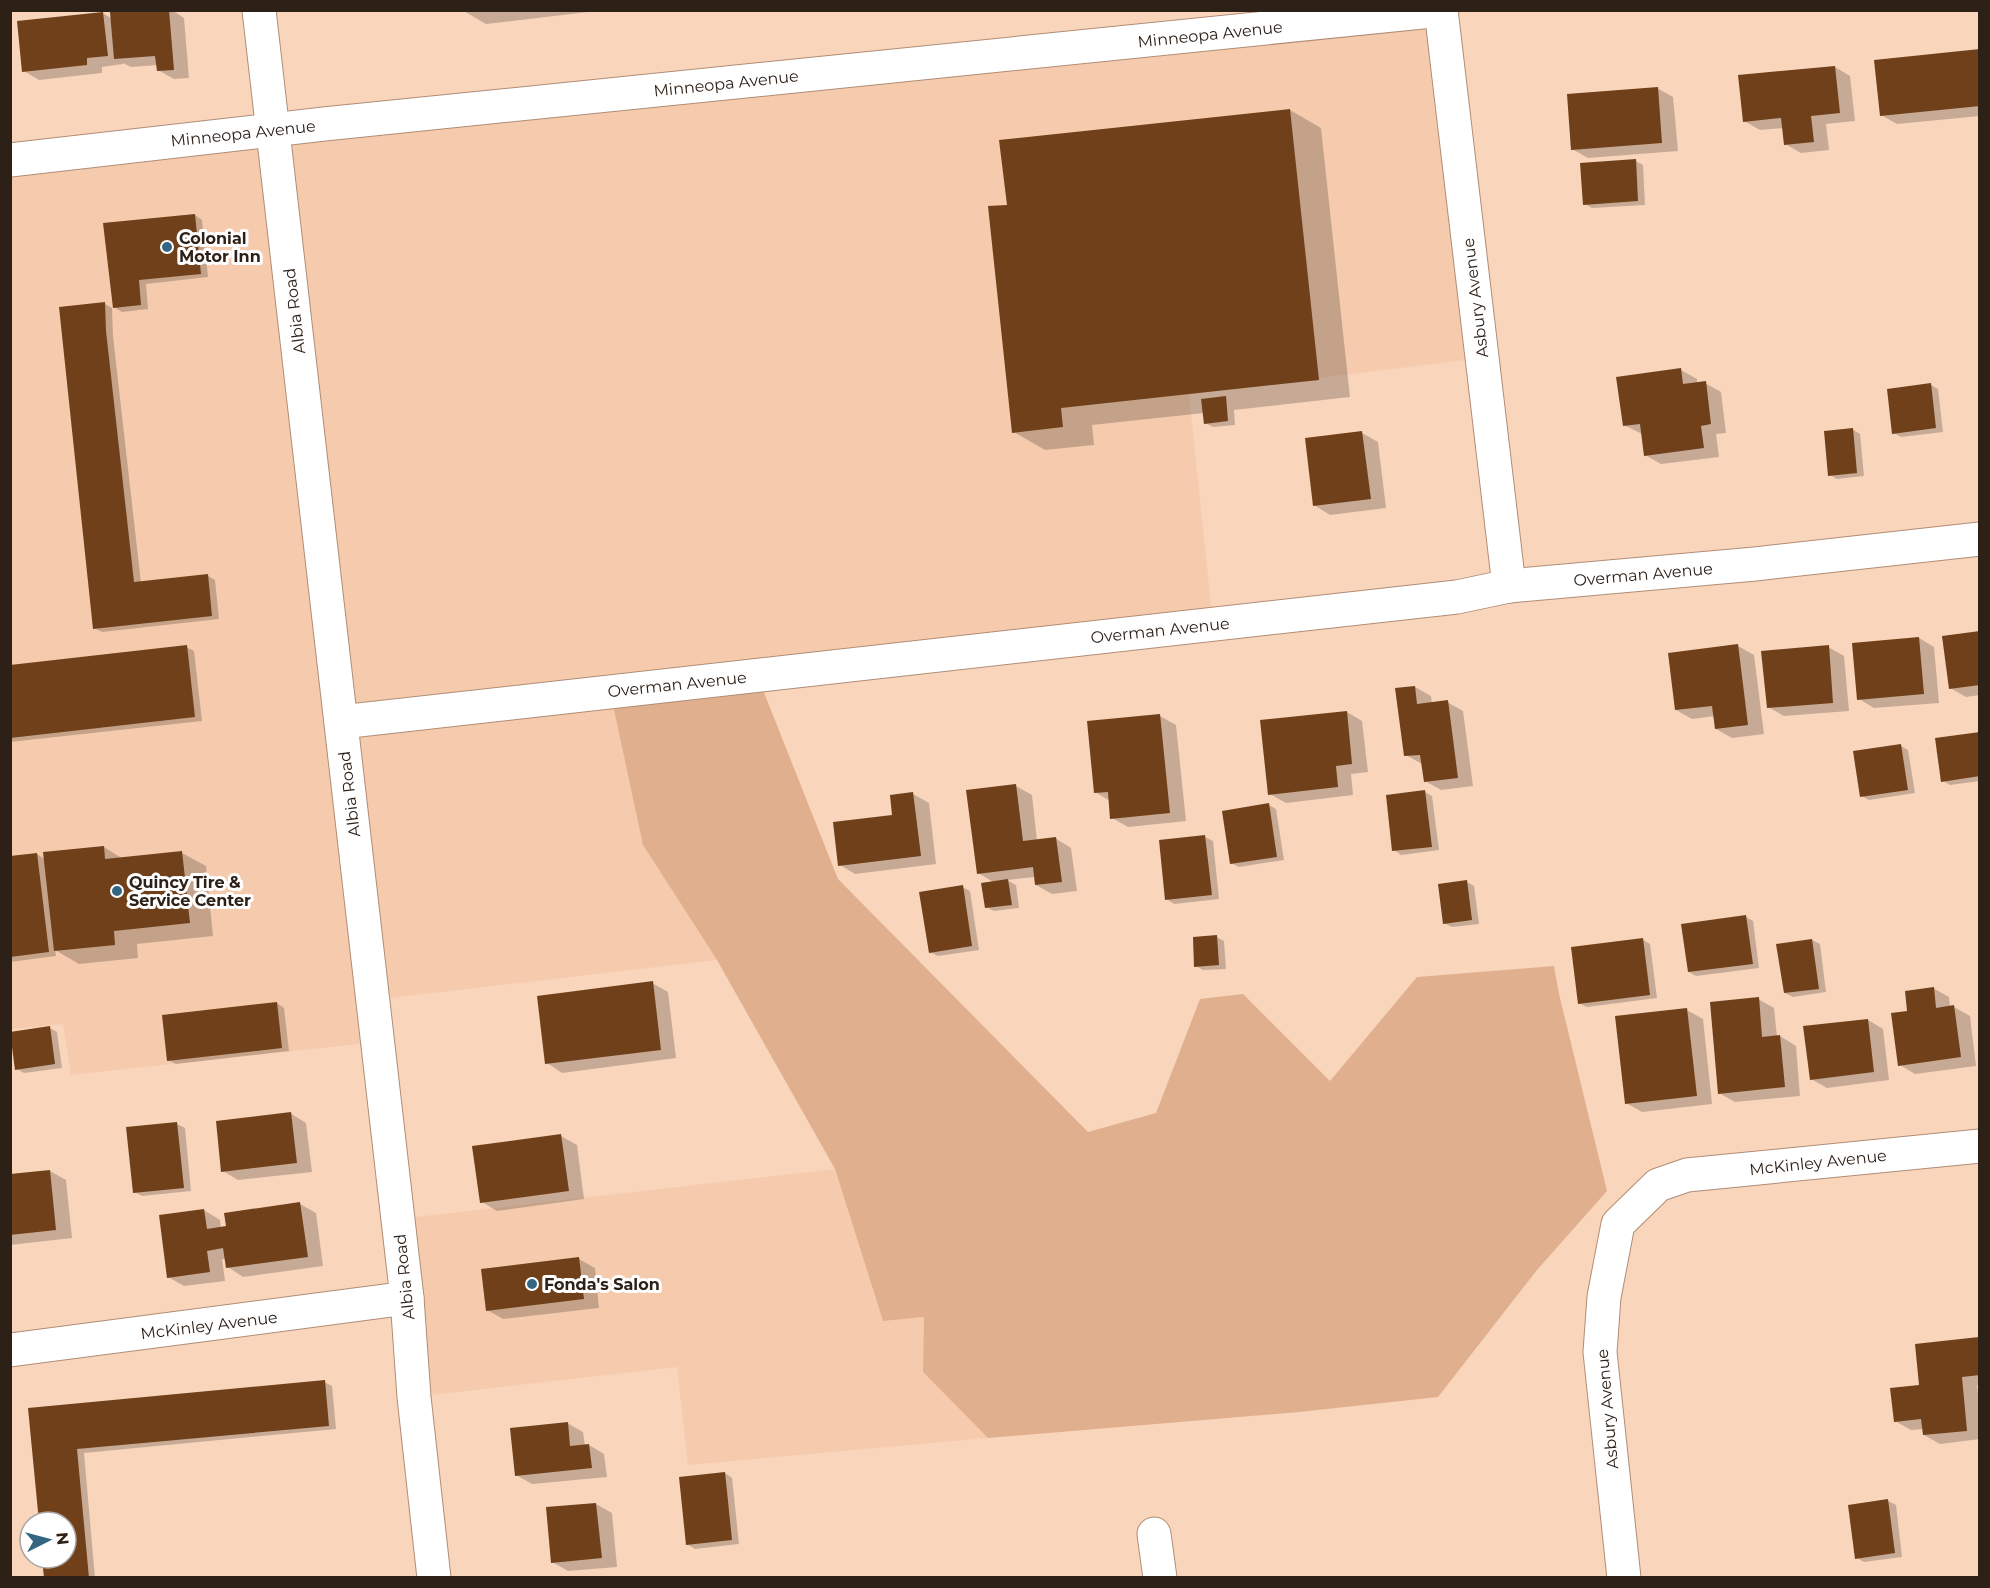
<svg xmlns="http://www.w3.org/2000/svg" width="1990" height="1588" viewBox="0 0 1990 1588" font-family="Montserrat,sans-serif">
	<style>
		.built { fill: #f6cbad }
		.green { fill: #e0b08e }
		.shadow { fill: #0003 }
		.building { fill: #6f4019 }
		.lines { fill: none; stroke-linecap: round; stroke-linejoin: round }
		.minor-casing { stroke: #af8d76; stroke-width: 35 }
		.minor { stroke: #fff; stroke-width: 33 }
		.poi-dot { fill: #346684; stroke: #fefefe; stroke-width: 2 }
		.labels { text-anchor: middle; stroke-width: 6; stroke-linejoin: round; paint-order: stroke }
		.street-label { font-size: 16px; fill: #2d2017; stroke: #fefefe }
		.poi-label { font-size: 16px; font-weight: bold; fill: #2d2017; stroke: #fefefe; text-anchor: start }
	</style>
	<rect width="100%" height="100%" fill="#f9d5bc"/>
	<g class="built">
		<polygon points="1441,11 1482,358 1189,394 1213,624 777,664 643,845 717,960 373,1000 377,1042 71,1075 63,1024 11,1029 10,160"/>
		<polygon points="835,1169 883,1321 924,1317 923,1372 988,1438 688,1465 677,1367 414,1397 398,1219"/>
	</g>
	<polygon class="green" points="757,675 838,879 1088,1132 1156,1113 1200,999 1243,994 1330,1081 1417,977 1554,966 1559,994 1607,1191 1537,1270 1438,1397 1299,1412 988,1438 923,1372 924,1317 883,1321 835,1169 717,960 643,845 610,691"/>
	<g class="shadow">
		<polygon points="146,10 172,10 184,18 189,78 174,79 158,70 158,65 131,67 123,63 123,64 102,67 102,73 39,80 24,71 103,13 112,19"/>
		<polygon points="462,10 605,10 486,24"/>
		<polygon points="1980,50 1980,116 1897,124 1881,115"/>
		<polygon points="1835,67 1850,76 1855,121 1826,124 1829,150 1801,153 1785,144 1784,128 1760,130 1744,121"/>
		<polygon points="1657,88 1673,97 1678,151 1588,158 1572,149"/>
		<polygon points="1290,110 1321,128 1350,397 1234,410 1235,425 1213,427 1205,423 1204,413 1092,425 1094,445 1045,450 1014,432 1008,206"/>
		<polygon points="1636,161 1643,165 1645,205 1592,208 1585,204"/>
		<polygon points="195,215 202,220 208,277 146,284 148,309 122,312 114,307"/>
		<polygon points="105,304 112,308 113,336 141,583 208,576 215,580 219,619 102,632 94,628"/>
		<polygon points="1681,370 1697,379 1697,384 1705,383 1721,392 1726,433 1716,434 1719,457 1661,464 1645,455 1642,434 1624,425"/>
		<polygon points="1931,385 1938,389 1943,432 1901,437 1894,433"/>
		<polygon points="1852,429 1860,434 1864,476 1837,479 1830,475"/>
		<polygon points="1362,433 1378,442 1386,508 1330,515 1314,505"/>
		<polygon points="1980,633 1980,695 1966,697 1950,688"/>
		<polygon points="1919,638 1934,647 1939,703 1874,708 1859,699"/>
		<polygon points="1738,646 1754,655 1764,734 1732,738 1716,729 1715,716 1692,719 1676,710"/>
		<polygon points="186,647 194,651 202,721 10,742 10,667"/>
		<polygon points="1828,647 1844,656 1849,711 1784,716 1768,707"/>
		<polygon points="1415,687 1431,696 1432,704 1447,702 1463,711 1473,786 1441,790 1425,781 1422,764 1406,755"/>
		<polygon points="1347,712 1362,721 1368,772 1351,774 1353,795 1286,803 1270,794"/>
		<polygon points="1160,716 1176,725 1186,821 1128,827 1112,818 1110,801 1095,792"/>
		<polygon points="1980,733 1980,781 1950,785 1943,781"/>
		<polygon points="1901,746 1908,750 1915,793 1869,800 1862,796"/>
		<polygon points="1016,786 1032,795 1037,841 1055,838 1071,848 1077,891 1052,894 1036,885 1035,877 1007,880 1016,885 1019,908 994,911 986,907 995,883 978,873"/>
		<polygon points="1425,792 1432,796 1439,850 1401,855 1394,850"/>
		<polygon points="913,794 929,803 936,864 855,874 840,865 894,816"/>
		<polygon points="1269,805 1276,809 1284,860 1239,867 1231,863"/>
		<polygon points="1205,837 1213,841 1219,899 1174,904 1167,899"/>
		<polygon points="104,847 123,859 182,853 206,866 213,936 137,944 138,958 79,964 55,950 56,956 10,962 10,858 37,854 46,860"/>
		<polygon points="1467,882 1474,886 1479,924 1452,927 1444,923"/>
		<polygon points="962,887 970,891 979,950 938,956 930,952"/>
		<polygon points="1746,917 1753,921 1759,968 1696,976 1689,972"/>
		<polygon points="1216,937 1224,941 1226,969 1203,970 1196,966"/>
		<polygon points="1642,939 1650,944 1657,998 1587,1007 1579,1003"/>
		<polygon points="1812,940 1820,944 1826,992 1793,997 1785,993"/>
		<polygon points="652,983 668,992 676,1058 562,1073 547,1063"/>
		<polygon points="1933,988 1949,997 1950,1007 1954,1007 1970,1016 1976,1066 1915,1074 1900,1065 1909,1012"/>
		<polygon points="1758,999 1774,1008 1777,1037 1780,1036 1796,1046 1800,1096 1735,1102 1719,1093"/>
		<polygon points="277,1003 284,1008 289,1051 176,1064 168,1060"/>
		<polygon points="1687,1010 1703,1019 1712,1104 1642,1112 1626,1103"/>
		<polygon points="1868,1020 1883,1029 1889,1080 1827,1088 1811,1079"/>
		<polygon points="50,1028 57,1032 62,1068 24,1073 17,1069"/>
		<polygon points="290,1113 306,1123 312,1172 238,1180 223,1171"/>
		<polygon points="177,1124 185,1128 191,1191 142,1196 135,1192"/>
		<polygon points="561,1136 577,1145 584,1199 497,1211 482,1202"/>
		<polygon points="50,1171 66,1180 72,1238 10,1245 10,1175"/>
		<polygon points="300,1204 316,1213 323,1266 243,1277 228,1267 226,1259 222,1259 225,1281 184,1286 168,1277 204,1210 220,1220 221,1229"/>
		<polygon points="579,1259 595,1268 599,1308 503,1319 487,1310"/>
		<polygon points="1979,1338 1980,1385 1977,1385 1980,1411 1980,1439 1940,1444 1924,1435 1924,1429 1911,1430 1895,1421 1921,1386"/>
		<polygon points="324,1382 332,1386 336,1429 84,1453 95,1578 46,1578 44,1558 66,1558 66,1522 40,1522 30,1409"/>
		<polygon points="567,1423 583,1432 585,1446 589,1445 604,1454 607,1477 532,1484 516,1475"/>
		<polygon points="725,1473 732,1478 739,1544 695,1549 687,1544"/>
		<polygon points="1888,1501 1896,1505 1902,1557 1864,1562 1857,1558"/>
		<polygon points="596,1504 612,1513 617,1567 568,1571 552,1562"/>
	</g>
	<g class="building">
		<polygon points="129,10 169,10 174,70 157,71 155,56 114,59 110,12"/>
		<polygon points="103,12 108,56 87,58 87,65 22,72 17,21"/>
		<polygon points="1980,49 1980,106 1880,116 1874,60"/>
		<polygon points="1835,66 1840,113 1811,116 1814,142 1784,145 1781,118 1743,122 1738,75"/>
		<polygon points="1658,87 1662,143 1571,150 1567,94"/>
		<polygon points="1290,109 1319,380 1061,408 1063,427 1012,433 988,206 1007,205 999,140"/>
		<polygon points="1636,159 1638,201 1583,205 1580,163"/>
		<polygon points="195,214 201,274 139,280 141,305 113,308 103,223"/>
		<polygon points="105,302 106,331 134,582 208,574 212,616 93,629 59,307"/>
		<polygon points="1681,368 1683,384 1706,381 1711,424 1701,426 1704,448 1644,456 1640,424 1623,426 1616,377"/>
		<polygon points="1931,383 1936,428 1892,434 1887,389"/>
		<polygon points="1226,396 1228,421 1204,424 1201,399"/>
		<polygon points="1853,428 1857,473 1828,476 1824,431"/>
		<polygon points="1362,431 1371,499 1313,506 1305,438"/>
		<polygon points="1980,631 1980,685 1949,689 1942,636"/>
		<polygon points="1919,637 1924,694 1857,700 1852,643"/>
		<polygon points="1738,644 1748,725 1715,729 1712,706 1675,710 1668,653"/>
		<polygon points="187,645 195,717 10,738 10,665"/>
		<polygon points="1829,645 1833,703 1767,708 1761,651"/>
		<polygon points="1415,686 1417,704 1448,700 1458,778 1424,782 1420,755 1404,756 1395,688"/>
		<polygon points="1347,711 1352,764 1336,766 1338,787 1268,795 1260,720"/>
		<polygon points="1160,714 1170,813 1110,819 1108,792 1094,793 1087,721"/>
		<polygon points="1980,732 1980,776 1941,782 1935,738"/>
		<polygon points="1901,744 1908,790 1860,797 1853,751"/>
		<polygon points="1016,784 1023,841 1056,837 1062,882 1035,885 1033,867 977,874 966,790"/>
		<polygon points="1425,790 1432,847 1392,851 1386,795"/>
		<polygon points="913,792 921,856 838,866 833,822 892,815 890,795"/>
		<polygon points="1269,803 1277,857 1230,864 1222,811"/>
		<polygon points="1205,835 1212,895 1165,900 1159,840"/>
		<polygon points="104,846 105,859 182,851 190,923 114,931 115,945 54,951 43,852"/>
		<polygon points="37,853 49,952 10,957 10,856"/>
		<polygon points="1008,879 1012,905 985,908 981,883"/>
		<polygon points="1467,880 1472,920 1443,924 1438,884"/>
		<polygon points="963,885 972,946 929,953 919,892"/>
		<polygon points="1746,915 1753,964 1688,972 1681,924"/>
		<polygon points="1217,935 1219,965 1194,967 1193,937"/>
		<polygon points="1643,938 1650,995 1578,1004 1571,947"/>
		<polygon points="1812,939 1819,989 1784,993 1776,944"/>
		<polygon points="653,981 661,1050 545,1064 537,996"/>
		<polygon points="1934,987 1936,1008 1954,1005 1961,1057 1898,1066 1891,1013 1907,1011 1905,991"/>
		<polygon points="1759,997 1762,1037 1780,1035 1785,1087 1718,1094 1710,1002"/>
		<polygon points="277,1002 282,1048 167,1061 162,1015"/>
		<polygon points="1687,1008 1697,1096 1625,1104 1615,1016"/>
		<polygon points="1868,1019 1874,1072 1810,1080 1803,1026"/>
		<polygon points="50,1026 55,1064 15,1070 10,1032"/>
		<polygon points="291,1112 297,1163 221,1172 216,1121"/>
		<polygon points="177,1122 184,1188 133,1193 126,1127"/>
		<polygon points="561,1134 569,1191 480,1203 472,1146"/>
		<polygon points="50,1170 56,1230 10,1235 10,1174"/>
		<polygon points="300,1202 308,1257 226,1268 223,1248 207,1251 210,1272 167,1278 159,1215 204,1209 207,1229 226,1226 224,1213"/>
		<polygon points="579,1257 584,1299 486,1311 481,1269"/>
		<polygon points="1979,1337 1980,1375 1962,1377 1967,1431 1923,1435 1921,1419 1894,1422 1890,1388 1919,1385 1915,1344"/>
		<polygon points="325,1380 329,1426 77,1449 89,1578 44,1578 42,1558 66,1558 66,1522 39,1522 28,1408"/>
		<polygon points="568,1422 570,1446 589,1444 592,1468 515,1476 510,1428"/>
		<polygon points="725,1472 732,1540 686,1545 679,1477"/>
		<polygon points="1888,1499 1895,1553 1855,1559 1848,1505"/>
		<polygon points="596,1503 602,1558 551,1563 546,1507"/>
	</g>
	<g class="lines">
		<g class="minor-casing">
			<g id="minor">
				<polyline points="259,10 407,1298 414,1397 434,1578"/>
				<polyline points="1441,10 1509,586"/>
				<polyline points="10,160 324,124 1442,10"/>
				<polyline points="341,722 1457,597 1509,586 1755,564 1980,539"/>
				<polyline points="10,1350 407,1298"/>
				<polyline points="1154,1534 1160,1578"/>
				<polyline points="1624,1578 1600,1352 1604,1297 1618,1224 1658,1185 1687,1175 1980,1146"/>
			</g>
		</g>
		<use href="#minor" class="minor"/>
	</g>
	<g class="poi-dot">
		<circle cx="167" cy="247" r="6"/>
		<circle cx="117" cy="891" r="6"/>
		<circle cx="532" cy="1284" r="6"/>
	</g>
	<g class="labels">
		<g class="street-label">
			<text transform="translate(1210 34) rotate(-6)" y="6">Minneopa Avenue</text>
			<text transform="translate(726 83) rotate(-6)" y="6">Minneopa Avenue</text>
			<text transform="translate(243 133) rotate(-6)" y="6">Minneopa Avenue</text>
			<text transform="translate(1475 298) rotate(-97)" y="6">Asbury Avenue</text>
			<text transform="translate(294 311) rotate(-97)" y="6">Albia Road</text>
			<text transform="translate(1643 574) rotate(-5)" y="6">Overman Avenue</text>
			<text transform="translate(1160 630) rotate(-6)" y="6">Overman Avenue</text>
			<text transform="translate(677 684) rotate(-6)" y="6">Overman Avenue</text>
			<text transform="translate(349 794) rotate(-97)" y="6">Albia Road</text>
			<text transform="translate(1818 1162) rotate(-6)" y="6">McKinley Avenue</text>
			<text transform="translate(404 1277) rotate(-96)" y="6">Albia Road</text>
			<text transform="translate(209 1325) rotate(-7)" y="6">McKinley Avenue</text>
			<text transform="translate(1607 1409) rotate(-95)" y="6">Asbury Avenue</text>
		</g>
		<g class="poi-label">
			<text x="179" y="244">Colonial<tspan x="179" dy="18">Motor Inn</tspan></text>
			<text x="129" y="888">Quincy Tire &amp;<tspan x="129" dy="18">Service Center</tspan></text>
			<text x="544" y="1290">Fonda's Salon</text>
		</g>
	</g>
	<rect width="1990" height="1588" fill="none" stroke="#2d2017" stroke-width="24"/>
	<g transform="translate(48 1540) rotate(84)"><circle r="28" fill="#fefefe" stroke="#aaa5a2" stroke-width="1.5"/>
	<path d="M0-4.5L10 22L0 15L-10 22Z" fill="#346684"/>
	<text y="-9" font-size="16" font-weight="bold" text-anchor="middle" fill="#2d2017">N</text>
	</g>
</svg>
